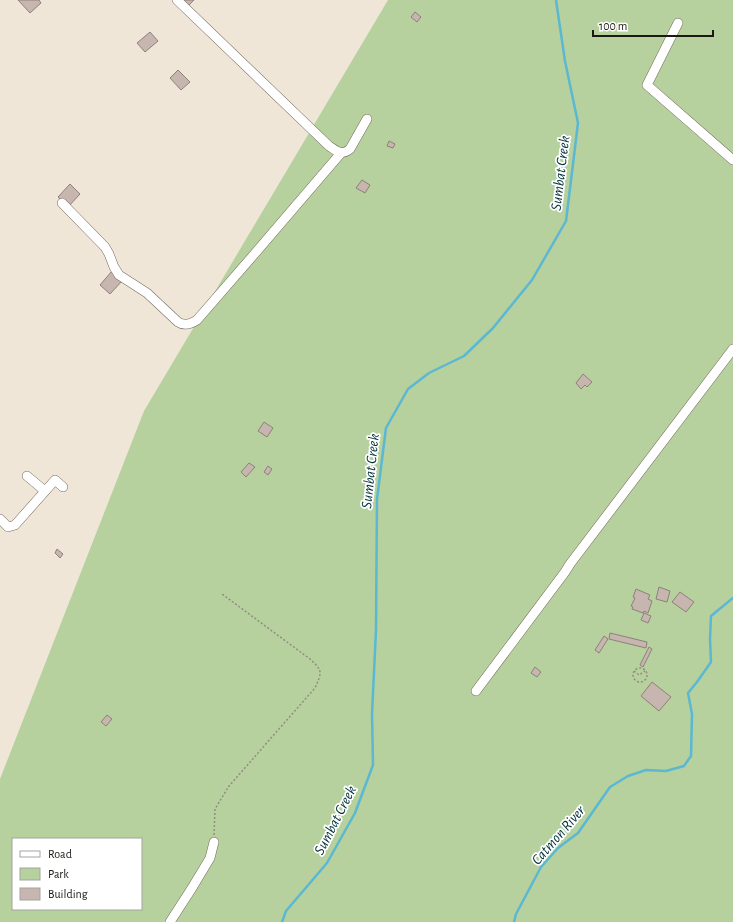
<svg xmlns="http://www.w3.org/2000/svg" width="733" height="922" viewBox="0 0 733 922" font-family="'Alegreya Sans',sans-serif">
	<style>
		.green { fill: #b6d19d; fill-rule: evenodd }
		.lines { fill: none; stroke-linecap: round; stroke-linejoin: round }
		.stream { stroke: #5bb8d2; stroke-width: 2.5 }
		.building { fill: #c6b6af; stroke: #8f8079 }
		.minor-casing { stroke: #726a5e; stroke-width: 10 }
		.path { stroke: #928c82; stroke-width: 1.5; stroke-dasharray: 2 2; stroke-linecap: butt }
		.minor { stroke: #fff; stroke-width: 9 }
		.labels { text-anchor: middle; stroke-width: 3.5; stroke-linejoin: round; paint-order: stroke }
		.water-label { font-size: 15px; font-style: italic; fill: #012f3a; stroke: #fff }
	</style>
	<rect width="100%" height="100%" fill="#efe6d8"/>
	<path class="green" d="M388 0H733V922H0V779L144 411ZM13 839H141V909H13Z"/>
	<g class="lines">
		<g class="stream">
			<polyline points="282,922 286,911 327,863 355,813 373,765 372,714 376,630 377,499 386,428 408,389 429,373 464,356 493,328 532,280 566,221 578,123 565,61 556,0"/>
			<polyline points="514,922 516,914 541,867 558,848 578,833 610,787 628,776 646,770 666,771 684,766 691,756 692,714 688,693 697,682 711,662 710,639 711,616 733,598"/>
		</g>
	</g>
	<g class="building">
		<polygon points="18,0 39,0 41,3 30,13"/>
		<polygon points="178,0 194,0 186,8"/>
		<polygon points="415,12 421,17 417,22 411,17"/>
		<polygon points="150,32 158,41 145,52 137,43"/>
		<polygon points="178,70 190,82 181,90 170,78"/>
		<polygon points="389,141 395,144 393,148 387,146"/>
		<polygon points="362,180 370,185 365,193 356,188"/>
		<polygon points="70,184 80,194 68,207 58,197"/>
		<polygon points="112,271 122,281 110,294 100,285"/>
		<polygon points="583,374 592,382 587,387 585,385 581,389 576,383"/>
		<polygon points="264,422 273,428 267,437 258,431"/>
		<polygon points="249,463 255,467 246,477 241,472"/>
		<polygon points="268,466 272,469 268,475 264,472"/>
		<polygon points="57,549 63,554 60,558 55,553"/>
		<polygon points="659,587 670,591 667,602 656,599"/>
		<polygon points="636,589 650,595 648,599 652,601 648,613 644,611 643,613 632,609 633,607 631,606 635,598 633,597"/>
		<polygon points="680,592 694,602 686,612 672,602"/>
		<polygon points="644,613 651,616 648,623 641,620"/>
		<polygon points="610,633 647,642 646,648 609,639"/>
		<polygon points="604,636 608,639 599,653 595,650"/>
		<polygon points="649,647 652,649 643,667 640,665"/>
		<polygon points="535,667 541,672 537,677 531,673"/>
		<polygon points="652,682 671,697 659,711 641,696"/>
		<polygon points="107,715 112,719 106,726 101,722"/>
	</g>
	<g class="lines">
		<g class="minor-casing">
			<g id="minor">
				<path d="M177 0 329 146C337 151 341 156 350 149L367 119"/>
				<polyline points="678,23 647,85 733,160"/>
				<path d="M62 203 105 247 109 254 114 267 119 275 147 293 178 322C184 326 191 324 197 320L257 251 341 153"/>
				<polyline points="27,476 45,491"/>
				<polyline points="0,519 8,527 15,525 55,480 63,487"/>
				<polyline points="476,691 565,572 570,564 733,349"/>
				<polyline points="170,922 192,888 210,858 214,842"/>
			</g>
		</g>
		<g class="path">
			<circle cx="640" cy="675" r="7"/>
			<polyline points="634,671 639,675 645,671"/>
			<path d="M214 835 215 809 229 786 315 688C322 672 323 671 310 659L222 594"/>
		</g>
		<use href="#minor" class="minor"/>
	</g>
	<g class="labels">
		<g class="water-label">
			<text transform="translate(560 173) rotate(-83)" y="5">Sumbat Creek</text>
			<text transform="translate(370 471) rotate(-84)" y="5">Sumbat Creek</text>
			<text transform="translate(335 820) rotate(-63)" y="5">Sumbat Creek</text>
			<text transform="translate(558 835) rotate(-49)" y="5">Catmon River</text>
		</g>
	</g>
	<rect x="12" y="838" width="130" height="72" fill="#ffffff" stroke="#a4a3a1"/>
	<rect x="20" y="851" width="20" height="6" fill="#ffffff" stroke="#a4a3a1"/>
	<text x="48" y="858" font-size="12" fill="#1c1914">Road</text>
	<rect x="20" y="868" width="20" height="12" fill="#b6d19d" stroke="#a4a3a1"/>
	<text x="48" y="878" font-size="12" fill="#1c1914">Park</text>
	<rect x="20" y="888" width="20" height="12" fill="#c6b6af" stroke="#a4a3a1"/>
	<text x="48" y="898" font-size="12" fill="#1c1914">Building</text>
	<path d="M593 30v6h120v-6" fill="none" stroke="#1c1914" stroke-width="2"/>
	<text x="599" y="30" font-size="12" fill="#1c1914" stroke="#ffffff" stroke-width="3" paint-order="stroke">100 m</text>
</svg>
